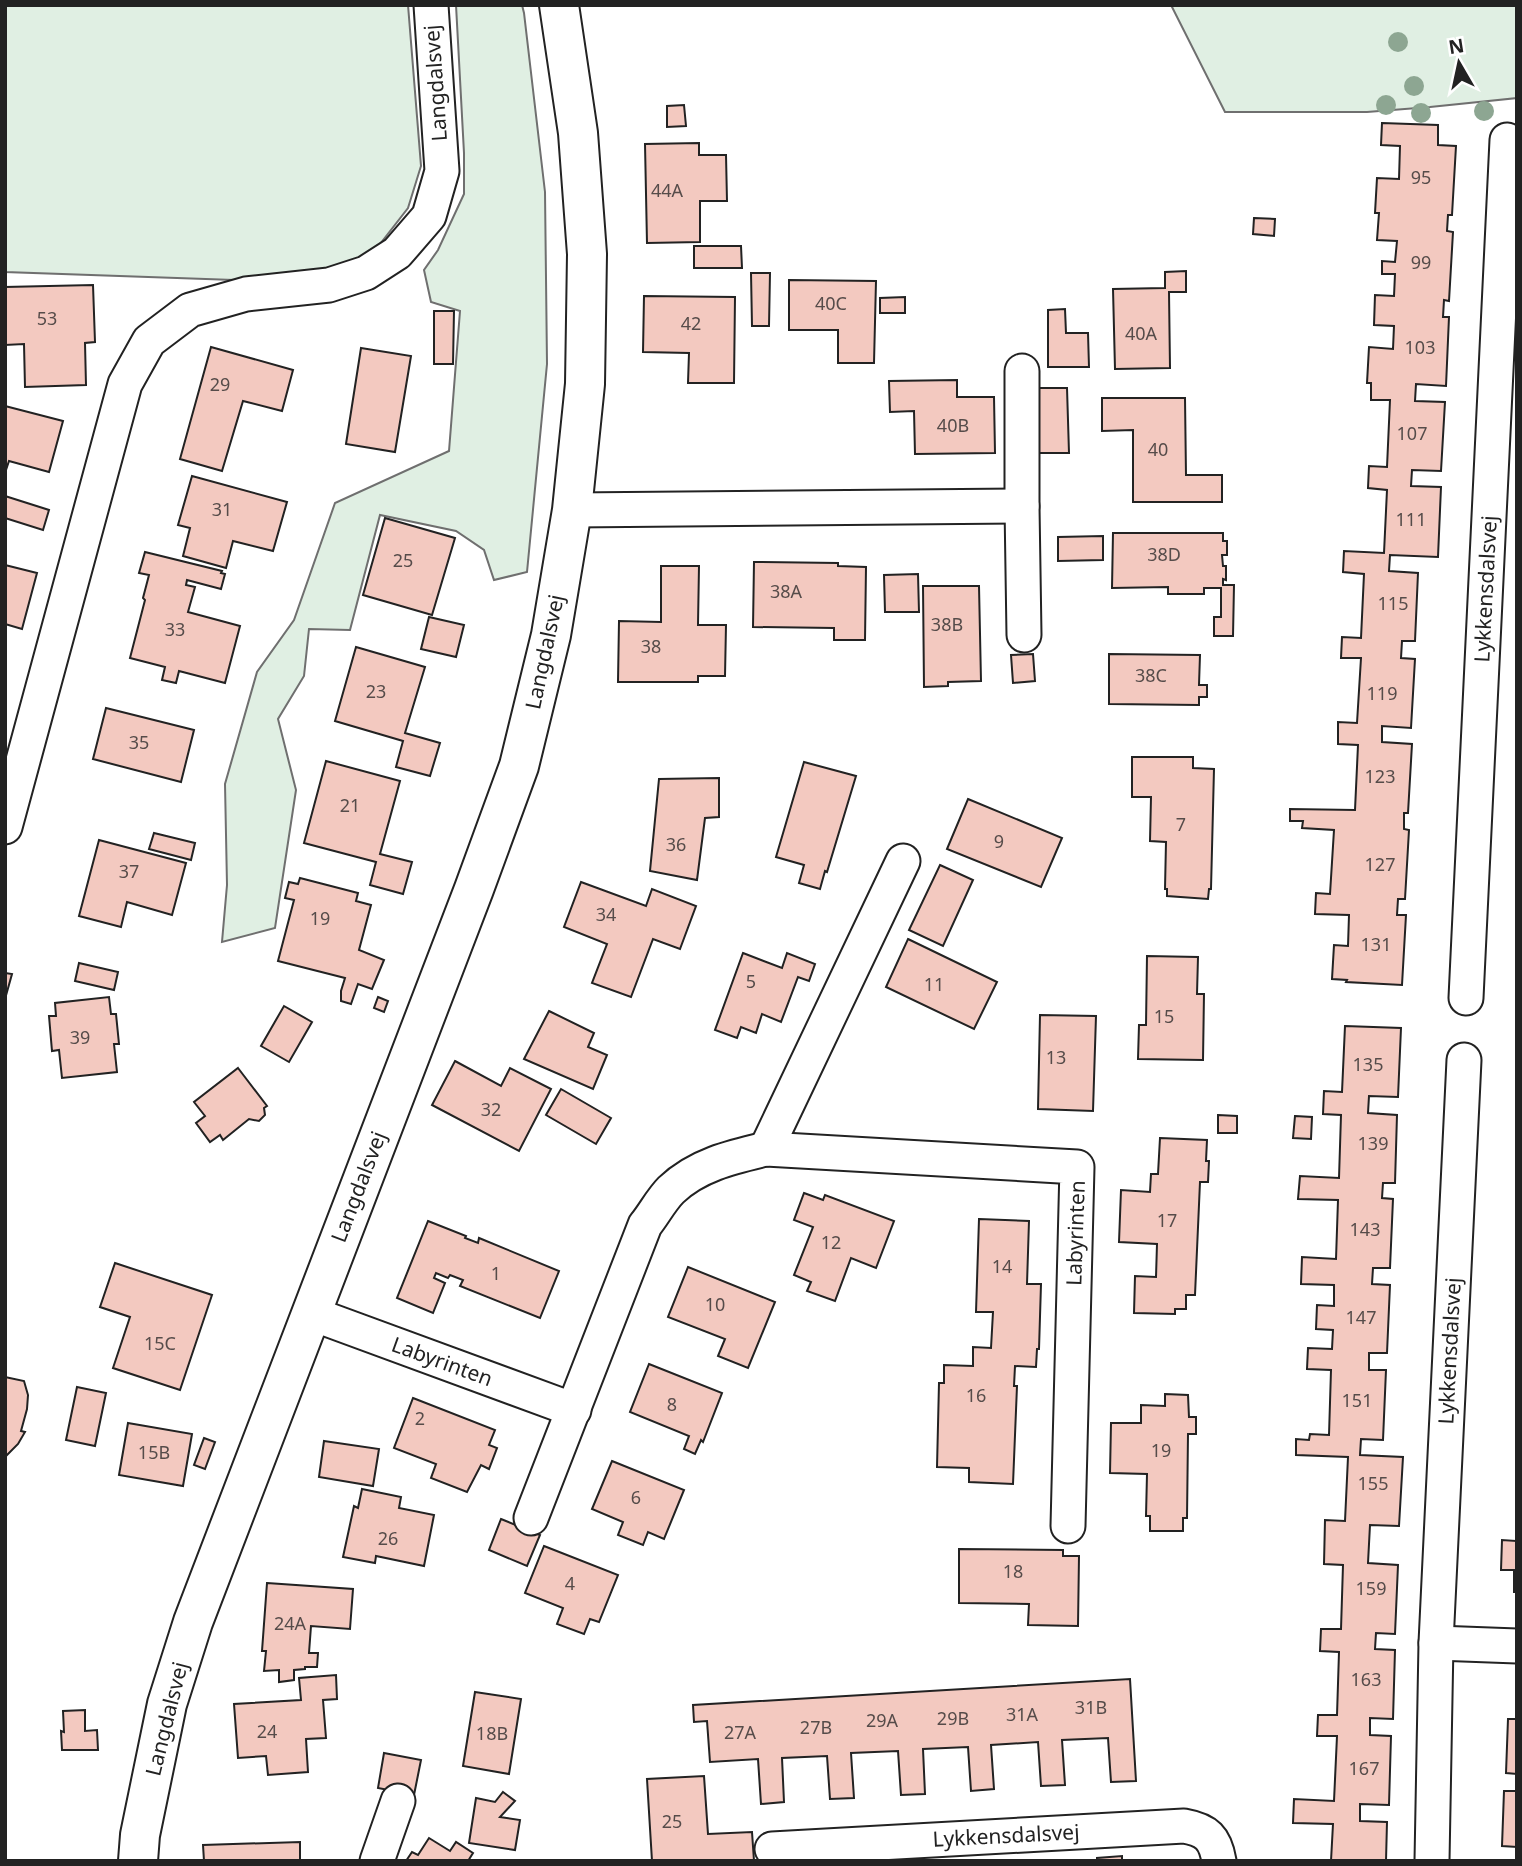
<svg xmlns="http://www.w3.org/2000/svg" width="1522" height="1866" viewBox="0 0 1522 1866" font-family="'Noto Sans',sans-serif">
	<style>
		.green { fill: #e0efe3; stroke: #6f6f6f; stroke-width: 2 }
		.building { fill: #f3c9c0; stroke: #222; stroke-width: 2 }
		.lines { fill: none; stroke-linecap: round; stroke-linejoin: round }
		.minor-casing { stroke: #222; stroke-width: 37 }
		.tertiary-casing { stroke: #222; stroke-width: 42 }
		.minor { stroke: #fff; stroke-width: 33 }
		.tertiary { stroke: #fff; stroke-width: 38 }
		.tree { fill: #8da692 }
		.labels { text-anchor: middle; stroke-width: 5; stroke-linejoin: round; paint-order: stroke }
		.number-label { font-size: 18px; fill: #564c4a }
		.street-label { font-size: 21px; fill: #222; stroke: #fff }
	</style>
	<rect width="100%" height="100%" fill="#fff"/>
	<g class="green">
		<polygon points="5,5 408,5 421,166 408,208 373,253 339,269 264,281 5,272"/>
		<polygon points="456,5 522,5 524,13 545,192 547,364 527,572 494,580 484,550 456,531 380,515 350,630 309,629 304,676 278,719 296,790 275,928 222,942 227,885 225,784 257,672 294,620 335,503 449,451 460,311 431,302 424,270 438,250 464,194 464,153"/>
		<polygon points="1171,5 1517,5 1517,98 1430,107 1367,112 1225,112"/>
	</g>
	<g class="building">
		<polygon points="684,105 686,126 667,127 667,106"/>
		<polygon points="1382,123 1438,125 1438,145 1456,146 1452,215 1448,215 1447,231 1453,232 1449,301 1444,300 1443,317 1449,317 1446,386 1416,384 1415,401 1445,402 1441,471 1412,470 1411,486 1441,487 1438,557 1390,555 1389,571 1418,573 1415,641 1402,641 1401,658 1415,659 1411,728 1382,726 1382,742 1412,744 1408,813 1404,813 1404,829 1409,830 1405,899 1398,899 1397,915 1406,915 1402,985 1346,982 1347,980 1332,979 1334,945 1348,946 1349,915 1315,914 1316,893 1330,894 1334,830 1302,828 1303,821 1290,821 1290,809 1355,810 1358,745 1338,744 1338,722 1357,723 1361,658 1341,658 1342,637 1361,638 1364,574 1343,572 1344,551 1384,553 1387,490 1368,488 1369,466 1387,467 1390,400 1371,400 1371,383 1367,383 1369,347 1393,349 1394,326 1374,325 1375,295 1394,296 1395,274 1382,274 1382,261 1395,262 1397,241 1377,240 1379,213 1375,213 1377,178 1399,179 1400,146 1381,145"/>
		<polygon points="699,143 699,155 726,155 727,201 700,201 700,242 647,243 645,144"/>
		<polygon points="1254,218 1275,219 1274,236 1253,234"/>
		<polygon points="694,246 741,246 742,268 694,268"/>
		<polygon points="1186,271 1186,292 1169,292 1170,368 1115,369 1113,289 1165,288 1165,272"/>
		<polygon points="751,273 770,273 769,326 752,326"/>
		<polygon points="789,280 876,281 874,363 838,363 838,330 789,330"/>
		<polygon points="93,285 95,342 85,343 86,385 25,387 24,344 5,345 5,287"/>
		<polygon points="644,296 735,297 734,383 688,383 689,353 643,352"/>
		<polygon points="905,297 905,313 880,313 880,298"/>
		<polygon points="1065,309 1066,333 1088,333 1089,367 1048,367 1048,310"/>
		<polygon points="434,311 454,311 453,364 434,364"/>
		<polygon points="211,347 293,370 282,411 243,401 222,471 180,459"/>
		<polygon points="361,348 411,356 395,452 346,444"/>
		<polygon points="957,380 957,397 994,397 995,453 915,454 914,411 890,412 889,381"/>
		<polygon points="1032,388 1067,388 1069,453 1033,453"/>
		<polygon points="1102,398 1185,398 1186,475 1222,475 1222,502 1133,502 1133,430 1102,431"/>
		<polygon points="5,406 63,421 49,472 9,461 5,473"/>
		<polygon points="192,476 287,502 273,551 233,541 226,568 183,556 190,528 178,525"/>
		<polygon points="5,496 49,510 43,530 5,518"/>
		<polygon points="385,518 455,538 432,615 363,595"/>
		<polygon points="1113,533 1223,533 1223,541 1227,541 1227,555 1222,555 1223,566 1226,566 1226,580 1223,579 1223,585 1234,585 1233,636 1214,636 1214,617 1221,617 1221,588 1204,588 1204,594 1168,594 1168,587 1112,588"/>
		<polygon points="1103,536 1103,560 1058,561 1058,537"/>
		<polygon points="145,552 222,571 221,573 225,574 221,589 187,580 186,585 195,587 188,612 240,626 225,683 179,671 176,683 162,680 165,667 130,658 145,600 143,598 149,575 139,573"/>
		<polygon points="754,562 838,563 838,566 866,567 865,640 834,640 834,628 753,627"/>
		<polygon points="5,565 37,573 22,629 5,624"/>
		<polygon points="661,566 699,566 698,625 726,625 725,676 698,676 698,682 618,682 619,621 661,622"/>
		<polygon points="918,574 919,612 885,612 884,575"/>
		<polygon points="923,586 979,586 981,681 948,682 948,686 924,687"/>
		<polygon points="429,617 464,625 456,657 421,649"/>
		<polygon points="356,647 425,667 405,733 440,743 430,776 396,767 403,741 335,721"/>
		<polygon points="1033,654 1035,681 1013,683 1011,655"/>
		<polygon points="1109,654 1200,655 1199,685 1207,685 1207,697 1199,697 1199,705 1109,704"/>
		<polygon points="106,708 194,730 181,782 93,759"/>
		<polygon points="1132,757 1193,757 1193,768 1214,769 1211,889 1209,889 1208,899 1167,896 1167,889 1165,889 1166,842 1150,841 1151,797 1132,797"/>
		<polygon points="326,761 400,781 380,854 412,862 403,894 370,885 376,862 304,843"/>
		<polygon points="804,762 856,776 827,872 825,871 820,889 799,883 804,865 776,857"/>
		<polygon points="719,778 719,817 705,818 697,880 650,871 659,779"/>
		<polygon points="968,799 1062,838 1041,887 947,849"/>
		<polygon points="154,833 195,843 191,860 149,849"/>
		<polygon points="99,840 186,863 172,915 127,902 121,927 79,916"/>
		<polygon points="940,865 973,880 943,946 909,930"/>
		<polygon points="300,878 358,893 356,901 371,905 359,950 384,960 372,989 358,984 351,1004 341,1001 341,991 345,978 278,961 294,900 285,898 289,882 298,884"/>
		<polygon points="581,882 646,906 652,889 696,906 680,949 653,939 631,997 592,983 607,944 564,927"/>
		<polygon points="908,939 997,982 974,1029 886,987"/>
		<polygon points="743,953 782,968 787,953 815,964 809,981 798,977 781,1022 762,1014 756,1033 741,1027 737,1038 715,1030"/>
		<polygon points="1147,956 1198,957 1197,994 1204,994 1203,1060 1138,1059 1139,1025 1146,1025"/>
		<polygon points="79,963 118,972 114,990 75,981"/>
		<polygon points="5,973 12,974 5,999"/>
		<polygon points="109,997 111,1014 116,1014 119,1044 114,1044 117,1072 62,1078 59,1050 52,1051 49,1016 56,1016 55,1003"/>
		<polygon points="378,997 388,1001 384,1012 374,1008"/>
		<polygon points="284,1006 312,1022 289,1062 261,1046"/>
		<polygon points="549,1011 594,1033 588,1047 607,1055 593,1089 524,1059"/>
		<polygon points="1040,1015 1096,1016 1093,1111 1038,1109"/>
		<polygon points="1345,1026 1401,1028 1398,1097 1369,1096 1368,1113 1397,1115 1395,1183 1383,1183 1382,1198 1393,1199 1390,1268 1373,1268 1372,1284 1390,1285 1387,1353 1369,1353 1369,1370 1386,1370 1383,1440 1361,1439 1360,1455 1403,1457 1399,1526 1370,1525 1368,1563 1398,1565 1395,1634 1376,1633 1375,1649 1395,1650 1393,1719 1370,1718 1370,1735 1391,1736 1389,1805 1360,1804 1360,1821 1387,1822 1386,1861 1331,1861 1333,1824 1293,1823 1294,1799 1334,1801 1337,1736 1317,1736 1318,1715 1337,1715 1339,1652 1320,1651 1321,1629 1341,1629 1343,1565 1324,1564 1325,1520 1345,1521 1348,1457 1296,1455 1296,1439 1309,1440 1310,1434 1329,1435 1331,1370 1307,1369 1308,1348 1332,1349 1333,1330 1316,1329 1317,1305 1334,1306 1334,1285 1301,1284 1302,1257 1336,1259 1338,1200 1298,1199 1300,1176 1339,1178 1341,1115 1323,1114 1324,1091 1342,1092"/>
		<polygon points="455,1061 501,1086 510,1068 551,1089 519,1151 432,1105"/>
		<polygon points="238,1068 267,1106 264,1108 265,1115 259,1121 249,1119 223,1140 220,1135 210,1142 196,1123 205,1116 194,1102"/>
		<polygon points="561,1089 611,1118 596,1144 546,1115"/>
		<polygon points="1218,1115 1237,1116 1237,1133 1218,1133"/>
		<polygon points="1295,1116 1312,1117 1311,1139 1293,1138"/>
		<polygon points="1160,1138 1207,1140 1206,1161 1209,1161 1208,1182 1200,1182 1195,1295 1186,1295 1186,1309 1175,1309 1175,1314 1134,1313 1135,1276 1156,1277 1157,1244 1119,1242 1121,1190 1150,1192 1151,1174 1158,1174"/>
		<polygon points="804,1193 823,1200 825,1195 894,1221 876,1268 851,1258 835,1301 807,1291 811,1282 794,1275 813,1227 794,1220"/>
		<polygon points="979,1219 1029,1221 1027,1284 1041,1284 1039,1349 1037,1349 1036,1367 1015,1366 1014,1386 1017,1386 1013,1484 969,1482 969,1468 937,1467 939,1383 944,1383 944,1365 973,1366 973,1347 991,1348 993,1312 976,1312"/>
		<polygon points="428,1221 466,1236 465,1238 478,1243 479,1238 559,1271 540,1318 460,1286 463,1280 450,1275 448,1278 436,1273 434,1278 445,1283 433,1313 397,1298"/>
		<polygon points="115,1263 212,1295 180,1390 113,1368 130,1317 100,1307"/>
		<polygon points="688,1267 775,1302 748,1368 718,1356 725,1339 668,1317"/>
		<polygon points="649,1364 722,1393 703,1442 701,1440 695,1454 684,1449 689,1436 630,1412"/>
		<polygon points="5,1377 24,1381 28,1395 27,1409 21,1431 25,1432 18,1444 5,1457"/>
		<polygon points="77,1387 106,1393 95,1446 66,1440"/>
		<polygon points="1165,1394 1188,1395 1189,1417 1196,1417 1196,1434 1188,1434 1187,1518 1183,1518 1183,1531 1150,1531 1150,1516 1146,1516 1147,1474 1110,1473 1111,1423 1141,1423 1141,1405 1165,1406"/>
		<polygon points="413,1398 495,1430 489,1445 497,1448 489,1469 481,1465 467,1492 431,1478 436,1464 394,1448"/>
		<polygon points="128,1423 192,1434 183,1486 119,1475"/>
		<polygon points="204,1438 215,1442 205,1469 194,1465"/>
		<polygon points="324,1441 379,1449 373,1486 319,1477"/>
		<polygon points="612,1461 684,1490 664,1539 648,1532 643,1545 618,1535 623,1522 592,1509"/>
		<polygon points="362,1489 401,1497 399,1508 434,1515 424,1566 376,1556 375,1563 343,1557 354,1506 358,1508"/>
		<polygon points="501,1519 540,1535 527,1566 489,1550"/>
		<polygon points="1516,1538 1517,1538 1517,1592 1514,1592 1514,1570 1501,1570 1502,1540 1516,1541"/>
		<polygon points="544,1546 618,1575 599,1622 590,1619 584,1634 557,1624 563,1608 525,1593"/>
		<polygon points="959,1549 1063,1550 1063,1556 1079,1556 1078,1626 1028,1625 1029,1604 959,1603"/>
		<polygon points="267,1583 353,1589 350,1629 311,1626 309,1653 318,1653 317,1667 305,1667 305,1669 294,1670 294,1680 279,1682 279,1670 264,1671 266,1651 262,1651"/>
		<polygon points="336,1675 337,1699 323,1700 326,1738 306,1739 308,1772 268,1775 266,1756 238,1758 234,1704 301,1700 299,1678"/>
		<polygon points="1130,1679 1136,1781 1111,1782 1108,1738 1062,1740 1065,1785 1041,1786 1038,1742 991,1745 994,1789 971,1791 968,1747 923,1749 925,1794 901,1795 898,1751 851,1753 854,1798 830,1799 827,1756 782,1758 784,1802 761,1804 758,1759 710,1762 707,1721 694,1722 693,1705"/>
		<polygon points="475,1692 521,1699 509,1774 463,1766"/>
		<polygon points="85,1710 85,1731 97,1730 98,1750 62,1750 61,1731 64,1732 63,1711"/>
		<polygon points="1508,1719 1517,1719 1517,1774 1506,1773"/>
		<polygon points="384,1753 421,1760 414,1795 378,1788"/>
		<polygon points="704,1776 708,1834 752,1832 754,1861 652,1861 647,1779"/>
		<polygon points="1504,1791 1517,1791 1517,1847 1502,1846"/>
		<polygon points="503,1792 515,1801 500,1817 520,1820 515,1850 469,1843 476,1798 495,1802"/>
		<polygon points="429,1838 450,1851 456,1842 473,1853 468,1861 406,1861 412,1852 418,1855"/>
		<polygon points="300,1842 300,1861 204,1861 203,1845"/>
		<polygon points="1122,1856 1122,1861 1097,1861 1097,1858"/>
	</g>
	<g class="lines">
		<g class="minor-casing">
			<g id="minor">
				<polyline points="1022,371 1022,506 1024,635"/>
				<polyline points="572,510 1022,506"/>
				<polyline points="5,827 125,384 149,341 190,310 246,294 329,285 366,273 397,253 429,216 442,171 431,5"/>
				<polyline points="1466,998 1507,140"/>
				<polyline points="766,1149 903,861"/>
				<polyline points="310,1313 574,1410"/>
				<path d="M531 1518 645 1225C654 1214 661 1200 671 1190 697 1165 732 1157 766 1149L1077 1167 1068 1526"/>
				<polyline points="1436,1643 1517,1646"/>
				<path d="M772 1849 1184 1826C1207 1830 1215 1838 1219 1861"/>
				<polyline points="377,1861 398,1801"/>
				<polyline points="1432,1861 1436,1643 1464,1060"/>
			</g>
		</g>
		<g class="tertiary-casing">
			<polyline id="tertiary" points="138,1861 140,1835 167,1704 193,1622 474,889 519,766 551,635 572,510 585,384 587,254 578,133 559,5"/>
		</g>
		<use href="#minor" class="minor"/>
		<use href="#tertiary" class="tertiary"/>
	</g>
	<g class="tree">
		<circle cx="1398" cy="42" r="10"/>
		<circle cx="1414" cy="86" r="10"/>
		<circle cx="1386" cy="105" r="10"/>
		<circle cx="1484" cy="111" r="10"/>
		<circle cx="1421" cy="113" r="10"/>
	</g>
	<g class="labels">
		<g class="number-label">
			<text x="1421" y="184">95</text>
			<text x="667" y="197">44A</text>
			<text x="1421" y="269">99</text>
			<text x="831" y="310">40C</text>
			<text x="47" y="325">53</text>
			<text x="691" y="330">42</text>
			<text x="1141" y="340">40A</text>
			<text x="1420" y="354">103</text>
			<text x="220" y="391">29</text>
			<text x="953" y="432">40B</text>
			<text x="1412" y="440">107</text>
			<text x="1158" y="456">40</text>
			<text x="222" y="516">31</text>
			<text x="1411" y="526">111</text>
			<text x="1164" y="561">38D</text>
			<text x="403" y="567">25</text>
			<text x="786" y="598">38A</text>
			<text x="1393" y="610">115</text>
			<text x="947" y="631">38B</text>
			<text x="175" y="636">33</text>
			<text x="651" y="653">38</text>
			<text x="1151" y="682">38C</text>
			<text x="376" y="698">23</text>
			<text x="1382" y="700">119</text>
			<text x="139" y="749">35</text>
			<text x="1380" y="783">123</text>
			<text x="350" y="812">21</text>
			<text x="1181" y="831">7</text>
			<text x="999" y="848">9</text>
			<text x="676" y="851">36</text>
			<text x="1380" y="871">127</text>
			<text x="129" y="878">37</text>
			<text x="606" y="921">34</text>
			<text x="320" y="925">19</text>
			<text x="1376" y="951">131</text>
			<text x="751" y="988">5</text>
			<text x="934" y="991">11</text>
			<text x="1164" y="1023">15</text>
			<text x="80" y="1044">39</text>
			<text x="1056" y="1064">13</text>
			<text x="1368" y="1071">135</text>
			<text x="491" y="1116">32</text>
			<text x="1373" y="1150">139</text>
			<text x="1167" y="1227">17</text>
			<text x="1365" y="1236">143</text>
			<text x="831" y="1249">12</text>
			<text x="1002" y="1273">14</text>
			<text x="496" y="1280">1</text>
			<text x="715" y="1311">10</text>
			<text x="1361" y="1324">147</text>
			<text x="160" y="1350">15C</text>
			<text x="976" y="1402">16</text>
			<text x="1357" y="1407">151</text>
			<text x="672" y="1411">8</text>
			<text x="420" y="1425">2</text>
			<text x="1161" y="1457">19</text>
			<text x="154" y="1459">15B</text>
			<text x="1373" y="1490">155</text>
			<text x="636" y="1504">6</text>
			<text x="388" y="1545">26</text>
			<text x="1013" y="1578">18</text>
			<text x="570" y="1590">4</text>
			<text x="1371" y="1595">159</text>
			<text x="290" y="1630">24A</text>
			<text x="1366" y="1686">163</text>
			<text x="1091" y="1714">31B</text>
			<text x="1022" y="1721">31A</text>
			<text x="953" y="1725">29B</text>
			<text x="882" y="1727">29A</text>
			<text x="816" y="1734">27B</text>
			<text x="267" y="1738">24</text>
			<text x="740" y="1739">27A</text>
			<text x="492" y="1740">18B</text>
			<text x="1364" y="1775">167</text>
			<text x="672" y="1828">25</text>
		</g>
		<g class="street-label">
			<text transform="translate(436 83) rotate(-94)" y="7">Langdalsvej</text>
			<text transform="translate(1486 589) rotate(-87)" y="7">Lykkensdalsvej</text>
			<text transform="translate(545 652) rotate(-78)" y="7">Langdalsvej</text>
			<text transform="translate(359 1187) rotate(-69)" y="7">Langdalsvej</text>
			<text transform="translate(1076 1233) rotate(-88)" y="7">Labyrinten</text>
			<text transform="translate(1450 1351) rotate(-87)" y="7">Lykkensdalsvej</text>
			<text transform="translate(442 1362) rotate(20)" y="7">Labyrinten</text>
			<text transform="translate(167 1719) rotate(-76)" y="7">Langdalsvej</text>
			<text transform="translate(1006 1836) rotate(-3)" y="7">Lykkensdalsvej</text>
		</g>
	</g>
	<rect width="1522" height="1866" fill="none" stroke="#222222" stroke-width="14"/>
	<g transform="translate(1459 63) rotate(351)" stroke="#ffffff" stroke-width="5" paint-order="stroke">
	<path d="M0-5L12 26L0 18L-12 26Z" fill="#222222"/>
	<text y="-10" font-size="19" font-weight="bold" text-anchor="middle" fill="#222222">N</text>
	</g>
</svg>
